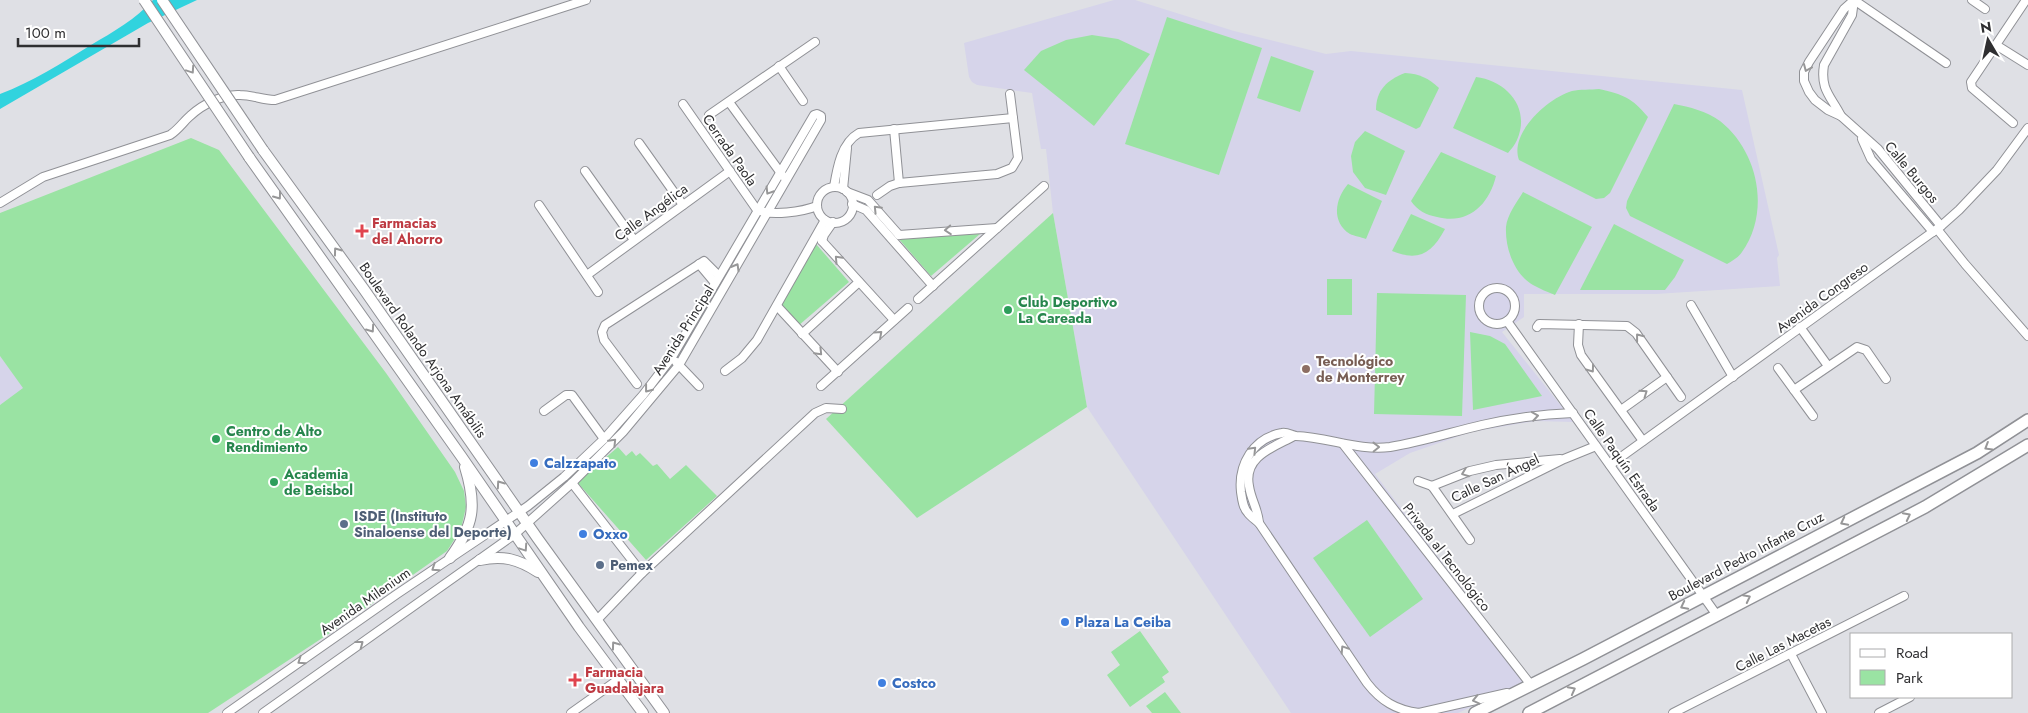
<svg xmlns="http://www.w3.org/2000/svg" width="2028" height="713" viewBox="0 0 2028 713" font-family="Jost,sans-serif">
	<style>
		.education { fill: #d6d4ea }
		.green { fill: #9ae3a3 }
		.water { fill: #31d3de }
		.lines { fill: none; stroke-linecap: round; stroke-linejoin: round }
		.minor-casing { stroke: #909196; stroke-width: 10 }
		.major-casing { stroke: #909196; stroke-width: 12 }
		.highway-casing { stroke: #909196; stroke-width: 14 }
		.minor { stroke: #fff; stroke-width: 8 }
		.major { stroke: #fff; stroke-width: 10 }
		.highway { stroke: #fff; stroke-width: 11 }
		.major-bridge-casing { stroke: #909196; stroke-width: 12; stroke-linecap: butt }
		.major-bridge { stroke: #fff; stroke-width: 10 }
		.oneway { stroke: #979798 }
		.health-dot { fill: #e0444e; stroke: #fff; stroke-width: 2 }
		.leisure-dot { fill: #2e9e5b; stroke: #fff; stroke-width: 2 }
		.education-dot { fill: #8d6e63; stroke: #fff; stroke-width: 2 }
		.shop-dot { fill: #3f7fe0; stroke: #fff; stroke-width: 2 }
		.service-dot { fill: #5c6f8a; stroke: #fff; stroke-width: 2 }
		.labels { text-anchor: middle; stroke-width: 4; stroke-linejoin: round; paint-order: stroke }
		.street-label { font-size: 14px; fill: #2f2f31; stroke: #fff }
		.health-label { font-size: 14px; font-weight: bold; fill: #be3a42; stroke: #fff; text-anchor: start }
		.leisure-label { font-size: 14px; font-weight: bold; fill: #27864d; stroke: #fff; text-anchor: start }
		.education-label { font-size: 14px; font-weight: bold; fill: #785e54; stroke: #fff; text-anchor: start }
		.shop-label { font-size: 14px; font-weight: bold; fill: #366cbe; stroke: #fff; text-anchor: start }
		.service-label { font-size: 14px; font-weight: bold; fill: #4e5e75; stroke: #fff; text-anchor: start }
	</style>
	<rect width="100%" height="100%" fill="#dfe0e5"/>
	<g class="education">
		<polygon points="1114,0 1135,0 1234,31 1326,54 1351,51 1742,90 1779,255 1777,258 1780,286 1656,294 1524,294 1524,317 1502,332 1574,422 1535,421 1471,432 1410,453 1375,474 1531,679 1458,713 1291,713 1087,407 1053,213 1046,149 1041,149 1032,93 977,85 972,82 969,77 964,43"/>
		<polygon points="0,356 24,388 0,405"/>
	</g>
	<g class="green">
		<polygon points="1167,17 1262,48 1219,175 1125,144"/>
		<polygon points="1092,35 1118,39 1150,54 1094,126 1024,70 1041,51 1066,40"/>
		<polygon points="1271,56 1314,71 1300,112 1257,98"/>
		<path d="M1405 73C1420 74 1428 78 1439 88L1420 127 1416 129 1376 110C1376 90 1387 80 1405 73Z"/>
		<path d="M1476 77C1507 81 1531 108 1517 140 1515 145 1511 149 1508 153L1453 128Z"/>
		<path d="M1599 89C1624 95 1631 97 1648 117L1610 193 1604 198 1596 199 1519 160C1509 133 1548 98 1572 91 1580 89 1591 90 1599 89Z"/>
		<path d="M1674 104C1690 107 1706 111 1720 121 1758 151 1771 211 1742 252 1739 257 1732 261 1727 264L1630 216 1626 208 1627 201Z"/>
		<polygon points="1365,131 1405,151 1386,195 1365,188 1353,172 1351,156 1355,142"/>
		<polygon points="191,138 219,150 386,373 455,472 464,491 466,507 461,529 447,551 330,633 208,713 0,713 0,405 23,388 0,356 0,213"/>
		<path d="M1441 152 1496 176C1489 205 1468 225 1437 217 1426 215 1417 210 1411 201Z"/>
		<path d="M1348 184 1382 201 1366 239C1361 237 1354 236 1350 234 1331 222 1335 199 1348 184Z"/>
		<path d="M1523 192 1592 227 1555 295C1548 292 1540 289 1533 285 1514 274 1505 248 1506 227 1507 215 1517 202 1523 192Z"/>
		<polygon points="1053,213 1087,407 917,518 826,419"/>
		<path d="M1411 214 1445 229C1432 253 1419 262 1392 251Z"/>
		<polygon points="1614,224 1684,260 1675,277 1665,290 1580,290"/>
		<polygon points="980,234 931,276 898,238"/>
		<polygon points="816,244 849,282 798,326 778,304"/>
		<rect x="1327" y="279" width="25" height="36"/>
		<polygon points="1377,293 1466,295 1462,416 1374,414"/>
		<polygon points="1470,332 1490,336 1505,344 1542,396 1473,410"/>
		<polygon points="618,447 626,456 632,451 636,456 640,453 653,466 657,464 670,479 686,465 717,496 646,560 577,482"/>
		<polygon points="1367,520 1423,599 1370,637 1313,558"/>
		<polygon points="1140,631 1169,672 1162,677 1165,682 1130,707 1107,675 1120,665 1111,652"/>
		<polygon points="1165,692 1181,713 1152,713 1146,706"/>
	</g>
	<path class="water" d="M153 0H197L148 23 0 109V94C32 82 62 63 91 45 113 32 136 19 153 0Z"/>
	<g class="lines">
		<g class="minor-casing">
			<g id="minor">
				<polyline points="1854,0 1844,9 1809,62 1804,72 1804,81 1809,92 1815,100 1828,110 1841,116 1878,149 1941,226"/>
				<polyline points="1854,0 1946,63"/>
				<polyline points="1972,0 1985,9"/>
				<polyline points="1996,45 2028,65"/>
				<polyline points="779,66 803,101"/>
				<polyline points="729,102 783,176"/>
				<path d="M683 104 757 210C772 216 802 212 817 206"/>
				<polyline points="709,115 815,42"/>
				<path d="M1841 116C1831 96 1820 90 1824 65L1852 15 1854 0"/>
				<polyline points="2013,123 1972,88 1971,82 2026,0"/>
				<polyline points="894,129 899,183"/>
				<polyline points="1862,139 1871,159 1933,232"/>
				<polyline points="639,143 683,205"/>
				<polyline points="585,171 634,240"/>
				<path d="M834 187C837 169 841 143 859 133L1013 118"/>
				<circle cx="835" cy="205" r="18"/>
				<polyline points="843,189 847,148"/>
				<polyline points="847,192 868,200 899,235"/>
				<polyline points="877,195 890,186 899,183 997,174 1012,168 1018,158 1010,94"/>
				<path d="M0 203 43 177 170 135C179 129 183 122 190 116 203 104 223 94 240 95 252 95 263 100 275 100L586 0"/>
				<polyline points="852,204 866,210 933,286"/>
				<polyline points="539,205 598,292"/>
				<polyline points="1937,229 1965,264 2028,336"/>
				<polyline points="899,235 997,228"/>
				<polyline points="822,241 894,320"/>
				<polyline points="822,241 824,235 833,222"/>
				<polyline points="699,264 715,283"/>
				<polyline points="587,275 730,171"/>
				<circle cx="1497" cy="306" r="18"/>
				<polyline points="918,299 1044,186"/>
				<polyline points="1691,305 1733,377"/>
				<polyline points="777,306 838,372"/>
				<polyline points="1507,321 1716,614"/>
				<polyline points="1579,324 1578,345 1581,355 1643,441"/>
				<polyline points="1537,327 1539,324 1627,326 1636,333 1681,397"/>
				<polyline points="1800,327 1828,366"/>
				<polyline points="802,334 859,282"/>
				<polyline points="676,362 699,386"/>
				<polyline points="1778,368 1813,416"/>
				<polyline points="725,371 742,358 757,340 825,220"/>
				<polyline points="637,384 604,340 602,332 605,325 704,261 719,276"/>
				<polyline points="821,386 908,308"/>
				<polyline points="1794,390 1857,347 1866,350 1886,379"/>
				<polyline points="1621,410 1667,377"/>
				<polyline points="544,411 566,395 572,395 604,439"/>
				<polyline points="1343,444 1531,685"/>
				<polyline points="1610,465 1941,226 1959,210 1997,170 2028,128"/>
				<polyline points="1418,481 1432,486"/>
				<polyline points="572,483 642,573"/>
				<polyline points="1432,486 1470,471 1496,465 1560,459"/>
				<polyline points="1432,486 1470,540"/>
				<polyline points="1453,514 1564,459 1596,446"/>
				<path d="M1259 523C1258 509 1251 500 1249 486 1243 456 1274 447 1294 436"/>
				<polyline points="597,620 642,573 815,413 826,408 842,409"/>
				<polyline points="1791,654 1822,713"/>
				<path d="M1507 693 1419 713C1396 710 1381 701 1367 683L1259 523C1256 520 1251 517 1248 513 1243 508 1242 499 1241 492 1238 465 1253 438 1282 433 1287 432 1291 435 1296 436 1328 437 1358 451 1390 447 1421 442 1452 432 1482 425 1512 418 1543 414 1573 413"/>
				<polyline points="227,713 397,594 528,506 564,477 604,439 643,395 672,357 814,115 817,114 821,116 821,120 679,365 623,432 572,483 515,534 263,713"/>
				<polyline points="571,713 619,679"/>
				<polyline points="1673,713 1904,596"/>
				<polyline points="1879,713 1910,697"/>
			</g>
		</g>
		<g class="major-casing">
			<g id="major">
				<polyline points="263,150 363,288 538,539 664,713"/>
				<polyline points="249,157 461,456 579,627 643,713"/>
				<path d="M450 558C474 525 477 506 465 467"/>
				<path d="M480 560C503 555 518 559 538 572"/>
			</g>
		</g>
		<g class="highway-casing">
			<g id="highway">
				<polyline points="1475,713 1583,659 1977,453 2028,420"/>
				<polyline points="1529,713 1925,507 2028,445"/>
			</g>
		</g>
		<use href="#minor" class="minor"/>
		<use href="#major" class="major"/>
		<use href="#highway" class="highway"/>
		<g class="major-bridge-casing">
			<g id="major-bridge">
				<polyline points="144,0 249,157"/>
				<polyline points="162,0 263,150"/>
			</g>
		</g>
		<use href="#major-bridge" class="major-bridge"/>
	</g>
	<defs><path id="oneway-chevron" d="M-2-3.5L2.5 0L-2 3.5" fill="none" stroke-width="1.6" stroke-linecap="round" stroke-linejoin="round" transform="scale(1.25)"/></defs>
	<g class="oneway">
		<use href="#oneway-chevron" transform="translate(1807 68) rotate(113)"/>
		<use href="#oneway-chevron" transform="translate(191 70) rotate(56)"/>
		<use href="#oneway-chevron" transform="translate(769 191) rotate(122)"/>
		<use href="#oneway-chevron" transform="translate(278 196) rotate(54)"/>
		<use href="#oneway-chevron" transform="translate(877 209) rotate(-134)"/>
		<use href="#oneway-chevron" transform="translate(948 230) rotate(176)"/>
		<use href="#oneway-chevron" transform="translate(337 251) rotate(-126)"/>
		<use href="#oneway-chevron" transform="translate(838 259) rotate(-133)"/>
		<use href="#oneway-chevron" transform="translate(736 267) rotate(-60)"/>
		<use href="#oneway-chevron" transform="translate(371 329) rotate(55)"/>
		<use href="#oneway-chevron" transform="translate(879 334) rotate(-42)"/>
		<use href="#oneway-chevron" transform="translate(1639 337) rotate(-128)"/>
		<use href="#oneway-chevron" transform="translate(819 352) rotate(46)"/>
		<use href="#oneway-chevron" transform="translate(1591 369) rotate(54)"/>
		<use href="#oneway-chevron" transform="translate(648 389) rotate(128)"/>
		<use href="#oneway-chevron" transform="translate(1644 393) rotate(-35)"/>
		<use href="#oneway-chevron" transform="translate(1535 416) rotate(-9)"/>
		<use href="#oneway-chevron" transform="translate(613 442) rotate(-46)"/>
		<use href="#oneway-chevron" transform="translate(1376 447) rotate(-1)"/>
		<use href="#oneway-chevron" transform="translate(1988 447) rotate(149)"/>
		<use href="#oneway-chevron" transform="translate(1253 450) rotate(-46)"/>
		<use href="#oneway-chevron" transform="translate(1465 473) rotate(159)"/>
		<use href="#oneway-chevron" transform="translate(500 484) rotate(-125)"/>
		<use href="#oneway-chevron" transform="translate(1907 516) rotate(-27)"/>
		<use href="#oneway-chevron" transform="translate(1844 522) rotate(153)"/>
		<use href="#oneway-chevron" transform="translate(524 548) rotate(56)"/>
		<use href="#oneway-chevron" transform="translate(435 568) rotate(146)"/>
		<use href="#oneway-chevron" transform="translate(1747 598) rotate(-27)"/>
		<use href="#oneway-chevron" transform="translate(1684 606) rotate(153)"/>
		<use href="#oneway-chevron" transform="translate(360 644) rotate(-37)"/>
		<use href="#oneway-chevron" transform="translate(615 645) rotate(-126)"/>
		<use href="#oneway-chevron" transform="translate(1344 649) rotate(-123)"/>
		<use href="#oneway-chevron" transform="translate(301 661) rotate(145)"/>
		<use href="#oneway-chevron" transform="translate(1572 690) rotate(-28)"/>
		<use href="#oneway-chevron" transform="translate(1476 700) rotate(167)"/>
	</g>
	<g class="health-dot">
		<path d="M359.5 223.5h5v5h5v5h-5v5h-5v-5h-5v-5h5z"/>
		<path d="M572.5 672.5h5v5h5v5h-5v5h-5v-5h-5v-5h5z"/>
	</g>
	<g class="leisure-dot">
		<circle cx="1008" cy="310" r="5"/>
		<circle cx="216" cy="439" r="5"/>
		<circle cx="274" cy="482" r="5"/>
	</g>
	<circle class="education-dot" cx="1306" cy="369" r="5"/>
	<g class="shop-dot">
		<circle cx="534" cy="463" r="5"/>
		<circle cx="583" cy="534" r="5"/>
		<circle cx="1065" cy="622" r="5"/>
		<circle cx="882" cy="683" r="5"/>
	</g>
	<g class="service-dot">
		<circle cx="344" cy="524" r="5"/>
		<circle cx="600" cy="565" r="5"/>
	</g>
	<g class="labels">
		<g class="street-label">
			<text transform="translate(730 150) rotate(55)" y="5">Cerrada Paola</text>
			<text transform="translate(1912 172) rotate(50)" y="5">Calle Burgos</text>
			<text transform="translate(651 212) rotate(-36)" y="5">Calle Angélica</text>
			<text transform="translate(1822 297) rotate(-36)" y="5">Avenida Congreso</text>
			<text transform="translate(683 330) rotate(-58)" y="5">Avenida Principal</text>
			<text transform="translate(423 350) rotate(55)" y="5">Boulevard Rolando Arjona Amábilis</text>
			<text transform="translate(1622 460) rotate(55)" y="5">Calle Paquín Estrada</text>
			<text transform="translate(1495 478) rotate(-25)" y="5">Calle San Ángel</text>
			<text transform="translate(1746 556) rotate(-28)" y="5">Boulevard Pedro Infante Cruz</text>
			<text transform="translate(1447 557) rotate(52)" y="5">Privada al Tecnológico</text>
			<text transform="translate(365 601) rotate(-35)" y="5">Avenida Milenium</text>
			<text transform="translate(1783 644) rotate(-27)" y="5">Calle Las Macetas</text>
		</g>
		<g class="health-label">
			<text x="372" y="228">Farmacias<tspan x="372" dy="16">del Ahorro</tspan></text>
			<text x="585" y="677">Farmacia<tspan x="585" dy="16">Guadalajara</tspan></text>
		</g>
		<g class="leisure-label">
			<text x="1018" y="307">Club Deportivo<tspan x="1018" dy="16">La Careada</tspan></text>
			<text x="226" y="436">Centro de Alto<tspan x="226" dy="16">Rendimiento</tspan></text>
			<text x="284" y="479">Academia<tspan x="284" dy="16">de Beisbol</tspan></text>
		</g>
		<g class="education-label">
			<text x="1316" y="366">Tecnológico<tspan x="1316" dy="16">de Monterrey</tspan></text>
		</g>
		<g class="shop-label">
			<text x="544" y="468">Calzzapato</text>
			<text x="593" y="539">Oxxo</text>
			<text x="1075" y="627">Plaza La Ceiba</text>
			<text x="892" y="688">Costco</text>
		</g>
		<g class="service-label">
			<text x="354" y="521">ISDE (Instituto<tspan x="354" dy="16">Sinaloense del Deporte)</tspan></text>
			<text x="610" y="570">Pemex</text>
		</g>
	</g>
	<rect x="1850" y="633" width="162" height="65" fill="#ffffff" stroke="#acacad"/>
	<rect x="1860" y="649" width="25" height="8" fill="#ffffff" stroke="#acacad"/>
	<text x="1896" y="658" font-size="15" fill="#2f2f31">Road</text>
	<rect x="1860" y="670" width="25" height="15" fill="#9ae3a3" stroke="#acacad"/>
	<text x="1896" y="683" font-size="15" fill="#2f2f31">Park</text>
	<g transform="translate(1988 40) rotate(351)" stroke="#ffffff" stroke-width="4" paint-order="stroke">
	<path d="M0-4L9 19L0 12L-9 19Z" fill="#2f2f31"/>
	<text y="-8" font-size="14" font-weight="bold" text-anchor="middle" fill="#2f2f31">N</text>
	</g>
	<path d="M18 38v8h121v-8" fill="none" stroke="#2f2f31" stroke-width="2.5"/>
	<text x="25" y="38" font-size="15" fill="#2f2f31" stroke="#ffffff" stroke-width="4" paint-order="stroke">100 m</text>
</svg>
